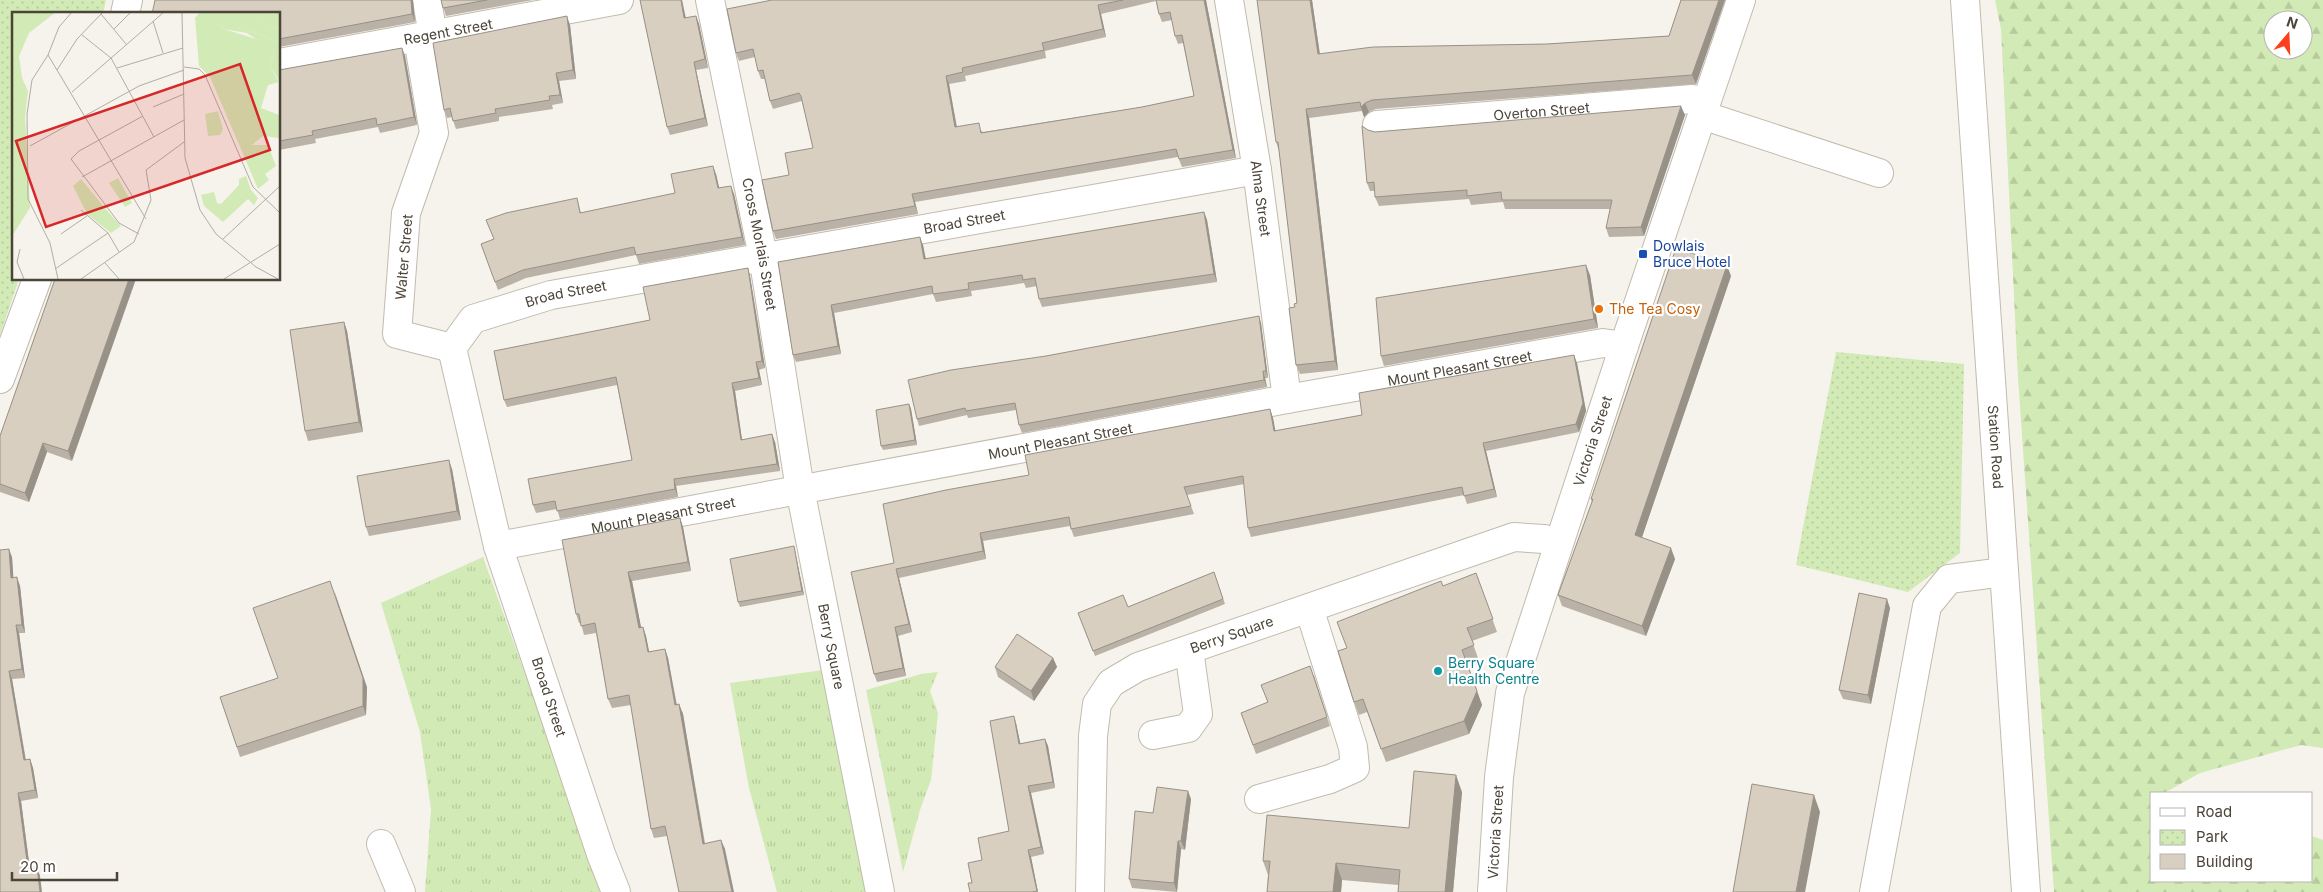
<svg xmlns="http://www.w3.org/2000/svg" width="2323" height="892" viewBox="0 0 2323 892" font-family="Inter,sans-serif">
	<style>
		.grass { fill: url(#grass-tufts) }
		.forest { fill: url(#forest-firs); fill-rule: evenodd }
		.park { fill: url(#park-dots) }
		.lines { fill: none; stroke-linecap: round; stroke-linejoin: round }
		.minor-casing { stroke: #c2bbae; stroke-width: 30 }
		.minor { stroke: #fff; stroke-width: 28 }
		.wall { fill: #bab2a6; fill-rule: evenodd }
		.shaded-wall { fill: #979187 }
		.building { fill: #d8cfc1; stroke: #979187 }
		.transit-dot { fill: #1a4fb4; stroke: #fff; stroke-width: 2 }
		.food-dot { fill: #e8710a; stroke: #fff; stroke-width: 2 }
		.culture-dot { fill: #0f9aa8; stroke: #fff; stroke-width: 2 }
		.labels { text-anchor: middle; stroke-width: 4.5; stroke-linejoin: round; paint-order: stroke }
		.street-label { font-size: 14px; fill: #4b4439; stroke: #fff }
		.transit-label { font-size: 14px; fill: #164399; stroke: #fff; text-anchor: start }
		.food-label { font-size: 14px; fill: #c56008; stroke: #fff; text-anchor: start }
		.culture-label { font-size: 14px; fill: #0d838f; stroke: #fff; text-anchor: start }
		.inset-road { fill: none; stroke: #b2ada4; stroke-width: 1 }
		.view { fill: #d62828; fill-opacity: 0.15; stroke: #d62828; stroke-width: 2.5 }
		.inset-edge { fill: none; stroke: #4b4439; stroke-width: 2.5 }
	</style>
	<defs>
		<pattern id="grass-tufts" width="24" height="20" patternUnits="userSpaceOnUse" patternTransform="scale(1.25)"><rect width="24" height="20" fill="#d2eab5"/><path d="M3 7l-1-3M5 7V3M7 7l1-3M15 17l-1-3M17 17v-4M19 17l1-3" fill="none" stroke="#b6ca9c"/></pattern>
		<pattern id="forest-firs" width="22" height="20" patternUnits="userSpaceOnUse" patternTransform="scale(1.25)"><rect width="22" height="20" fill="#d2eab5"/><path d="M5 1l3.5 6h-7zM16 11l3.5 6h-7z" fill="#b6ca9c"/></pattern>
		<pattern id="park-dots" width="8" height="8" patternUnits="userSpaceOnUse" patternTransform="scale(1.25)"><rect width="8" height="8" fill="#d2eab5"/><path d="M2 2h.1M6 6h.1" fill="none" stroke="#b6ca9c" stroke-width="1.8" stroke-linecap="round"/></pattern>
	</defs>
	<rect width="100%" height="100%" fill="#f6f3ec"/>
	<g class="grass">
		<polygon points="483,557 603,892 425,892 431,809 420,732 381,603"/>
		<polygon points="823,670 866,892 777,892 749,788 730,683"/>
		<polygon points="938,672 930,691 938,713 931,780 920,810 903,872 866,690 921,674"/>
	</g>
	<path class="forest" d="M1995 0H2323V748L2301 745 2200 773 2166 792 2169 793H2152V881H2312V836L2323 840V892H2054L2018 378 2001 29ZM2273 20H2303V50H2273Z"/>
	<g class="park">
		<polygon points="0,0 106,0 103,14 14,14 14,279 19,279 0,335"/>
		<polygon points="1836,352 1964,364 1960,553 1908,592 1796,565"/>
	</g>
	<g class="lines">
		<g class="minor-casing">
			<g id="minor">
				<polyline points="427,0 433,36"/>
				<path id="s1" d="M710 0 763 256 800 489 880 892"/>
				<path id="s2" d="M1229 0 1257 170 1287 399"/>
				<path id="s3" d="M1965 0 2026 892"/>
				<polyline points="125,14 128,0"/>
				<polyline points="418,39 434,133 406,213 397,334 452,348"/>
				<path id="s4" d="M279 63 619 0"/>
				<polyline points="1702,115 1879,173"/>
				<path id="s5" d="M1377 125 1692 99 1706 102"/>
				<polyline points="0,379 37,279"/>
				<path id="s6" d="M498 546 1287 399 1603 343 1624 346"/>
				<polyline points="1153,735 1188,728 1198,714 1189,650"/>
				<polyline points="1259,799 1330,779 1355,768 1353,747 1309,608"/>
				<polyline points="381,844 401,892"/>
				<path id="s7" d="M616 892 601 854 498 546 452 348 473 319 551 295 1257 170"/>
				<path id="s8" d="M1090 892 1093 736 1097 704 1111 683 1138 667 1514 537 1544 539 1558 544"/>
				<path id="s9" d="M1492 892 1499 777 1510 693 1624 346 1741 0"/>
				<polyline points="1874,892 1927,606 1949,579 2004,572"/>
			</g>
		</g>
		<use href="#minor" class="minor"/>
	</g>
	<g class="wall">
		<polygon points="155,0 413,0 415,22 279,47 279,14"/>
		<polygon points="441,0 533,0 446,16"/>
		<polygon points="640,0 682,0 686,18 696,16 699,24 708,68 696,70 708,126 670,135 667,127"/>
		<path d="M772 0H1206L1236 158 1182 167 1178 157 915 202 918 214 776 239 773 231 789 175 813 148 802 101 773 109 770 101 765 79H761L758 71 755 57 739 61 736 53ZM1156 1 1159 14 1162 22 1172 20 1175 36 1178 44 1183 43 1194 96 1142 107 983 132 982 131 957 127 949 84 966 81 965 76 1046 58 1045 51 1106 37 1101 14Z"/>
		<polygon points="1312,0 1320,54 1547,44 1669,36 1681,0 1725,0 1696,84 1376,109 1369,112 1364,117 1362,111 1309,118 1338,370 1300,374 1296,365 1295,307 1297,303 1279,151 1276,142"/>
		<polygon points="570,25 576,79 559,81 563,103 552,105 553,109 499,117 499,121 456,129 452,117 447,118 444,110"/>
		<polygon points="402,48 405,56 417,125 380,133 378,127 315,139 316,143 279,150 279,70"/>
		<polygon points="1685,115 1644,236 1609,237 1606,228 1610,209 1505,209 1503,202 1471,205 1469,199 1379,206 1375,197 1375,191 1370,191 1367,183 1368,130 1375,132"/>
		<polygon points="716,174 719,188 734,194 745,245 639,264 636,255 526,278 498,290 481,244 494,239 577,198 581,213 675,193"/>
		<polygon points="1204,212 1207,220 1217,282 1042,307 1039,299 1037,286 1026,288 1024,283 971,291 972,296 936,302 933,294 834,313 841,354 796,362 793,355 778,262 923,245 926,259"/>
		<polygon points="748,268 750,276 765,368 759,370 762,385 735,391 742,439 775,442 780,471 676,486 678,497 560,519 557,509 536,513 533,505 632,460 617,385 507,407 504,400 650,320"/>
		<polygon points="1590,275 1598,328 1384,366 1381,356"/>
		<polygon points="1731,276 1642,537 1675,559 1646,636 1562,606 1558,595 1592,502 1591,499"/>
		<polygon points="55,279 72,461 47,452 29,502 0,492 0,436"/>
		<polygon points="344,322 347,331 363,432 308,441 305,431"/>
		<polygon points="1261,323 1268,378 1265,378 1267,387 1022,433 1019,425 1016,410 968,418 967,415 919,426 917,419 1046,356"/>
		<polygon points="1577,363 1586,411 1579,432 1486,451 1497,497 1467,504 1464,495 1251,537 1248,528 1244,484 1187,495 1194,514 1074,537 1070,526 983,541 986,559 899,578 912,632 898,636 906,676 877,682 874,674 894,563 1029,475 1270,409 1273,418 1275,431 1362,415"/>
		<polygon points="909,404 911,409 917,445 883,450 881,446"/>
		<polygon points="452,469 461,520 369,536 366,527"/>
		<polygon points="680,518 683,527 691,571 632,581 641,628 643,627 646,636 649,652 665,649 668,658 677,705 679,704 683,714 705,843 725,849 667,836 654,838 651,829 631,705 612,708 608,699 596,633 584,635 581,623 579,623 576,614"/>
		<polygon points="795,551 804,595 740,607 738,602"/>
		<polygon points="12,557 13,578 20,586 25,633 19,633 25,678 12,679 26,760 30,759 33,768 38,798 21,801 30,869 37,868 40,876 0,892"/>
		<polygon points="1214,572 1225,604 1095,656 1078,613 1128,607"/>
		<polygon points="1476,573 1497,632 1472,641 1478,658 1467,663 1482,705 1469,734 1386,762 1367,712 1359,715 1354,702 1347,648 1443,586"/>
		<polygon points="1890,608 1871,704 1843,699 1839,690"/>
		<polygon points="1053,658 1057,667 1034,701 998,677 995,667"/>
		<polygon points="1314,675 1330,726 1256,754 1241,713 1268,703 1261,685"/>
		<polygon points="367,687 366,715 240,757 220,697"/>
		<polygon points="1016,723 1020,744 1045,739 1048,746 1055,788 1031,793 1044,854 1031,857 1038,892 970,892 972,883 1009,831"/>
		<polygon points="1462,792 1453,892 1398,892 1398,885 1342,880 1341,892 1267,892 1268,875 1263,861 1409,828"/>
		<polygon points="1191,799 1185,850 1181,849 1177,892 1132,888 1129,879 1153,813"/>
	</g>
	<g class="shaded-wall">
		<polygon points="411,0 413,0 415,22 412,14"/>
		<polygon points="681,0 682,0 687,26 684,18"/>
		<polygon points="1204,0 1206,0 1236,158 1233,150"/>
		<polygon points="1310,0 1312,0 1321,63 1318,54"/>
		<polygon points="1719,0 1725,0 1696,84 1692,75"/>
		<polygon points="1098,5 1101,14 1106,37 1103,29"/>
		<polygon points="567,16 570,25 576,79 573,70"/>
		<polygon points="696,16 699,24 708,68 705,59"/>
		<polygon points="402,48 405,56 417,125 414,117"/>
		<polygon points="694,62 696,70 708,126 705,118"/>
		<polygon points="556,73 559,81 563,103 560,95"/>
		<polygon points="946,76 949,84 958,135 955,127"/>
		<polygon points="1365,103 1369,112 1364,117 1361,107"/>
		<polygon points="1681,106 1685,115 1644,236 1641,227"/>
		<polygon points="1306,109 1309,118 1338,370 1335,361"/>
		<polygon points="713,166 716,174 721,196 718,188"/>
		<polygon points="731,186 734,194 745,245 742,237"/>
		<polygon points="912,194 915,202 918,214 915,206"/>
		<polygon points="1204,212 1207,220 1217,282 1214,274"/>
		<polygon points="920,237 923,245 927,267 924,259"/>
		<polygon points="1586,265 1590,275 1598,328 1594,319"/>
		<polygon points="1727,265 1731,276 1639,546 1635,535"/>
		<polygon points="748,268 750,276 765,368 762,361"/>
		<polygon points="129,279 136,279 72,461 68,451"/>
		<polygon points="831,305 834,313 841,354 838,346"/>
		<polygon points="1259,316 1261,323 1268,378 1266,371"/>
		<polygon points="344,322 347,331 363,432 359,422"/>
		<polygon points="1574,355 1577,363 1586,411 1579,432 1576,424"/>
		<polygon points="756,362 759,370 762,385 759,378"/>
		<polygon points="1263,371 1265,378 1267,387 1264,380"/>
		<polygon points="732,383 735,391 743,447 741,440"/>
		<polygon points="909,404 911,409 917,445 915,440"/>
		<polygon points="1270,409 1273,418 1277,439 1274,431"/>
		<polygon points="772,434 775,442 780,471 777,464"/>
		<polygon points="43,443 47,452 29,502 25,493"/>
		<polygon points="1483,443 1486,451 1497,497 1494,489"/>
		<polygon points="449,460 452,469 461,520 457,511"/>
		<polygon points="674,479 676,486 678,497 675,489"/>
		<polygon points="680,518 683,527 691,571 688,562"/>
		<polygon points="980,533 983,541 986,559 983,551"/>
		<polygon points="794,546 795,551 804,595 802,591"/>
		<polygon points="1671,548 1675,559 1646,636 1642,626"/>
		<polygon points="9,549 12,557 14,586 11,578"/>
		<polygon points="896,569 899,578 912,632 909,624"/>
		<polygon points="628,572 632,581 643,637 639,628"/>
		<polygon points="17,577 20,586 25,633 22,625"/>
		<polygon points="334,590 367,687 366,715 363,706"/>
		<polygon points="1887,599 1890,608 1871,704 1868,695"/>
		<polygon points="16,625 19,633 25,678 22,669"/>
		<polygon points="643,627 646,636 651,661 648,652"/>
		<polygon points="895,627 898,636 906,676 903,668"/>
		<polygon points="665,649 668,658 678,714 675,705"/>
		<polygon points="1053,658 1057,667 1034,701 1031,691"/>
		<polygon points="9,671 12,679 27,769 24,760"/>
		<polygon points="1477,691 1482,705 1469,734 1464,721"/>
		<polygon points="679,704 683,714 706,853 703,844"/>
		<polygon points="1014,716 1016,723 1022,751 1019,744"/>
		<polygon points="1045,739 1048,746 1055,788 1053,782"/>
		<polygon points="30,759 33,768 38,798 35,790"/>
		<polygon points="1456,775 1462,792 1453,892 1445,892"/>
		<polygon points="1028,786 1031,793 1044,854 1041,847"/>
		<polygon points="1188,791 1191,799 1185,850 1181,841"/>
		<polygon points="18,793 21,801 31,878 28,869"/>
		<polygon points="1814,795 1820,812 1805,892 1796,892"/>
		<polygon points="721,840 725,849 734,892 732,892"/>
		<polygon points="1178,841 1181,849 1177,892 1174,883"/>
		<polygon points="1028,850 1031,857 1038,892 1037,891"/>
		<polygon points="1336,863 1342,880 1341,892 1333,892"/>
		<polygon points="37,868 40,876 42,892 40,892"/>
	</g>
	<g class="building">
		<polygon points="155,0 411,0 412,14 279,39 279,14 152,14"/>
		<polygon points="441,0 487,0 443,8"/>
		<polygon points="640,0 681,0 684,18 696,16 705,59 694,62 705,118 667,127"/>
		<polygon points="772,0 1123,0 1098,5 1103,29 1042,43 1044,50 962,68 963,72 946,76 955,127 979,123 981,133 1142,107 1194,96 1182,35 1175,36 1170,12 1159,14 1156,0 1204,0 1233,150 1179,159 1176,149 912,194 915,206 773,231 762,180 789,175 785,153 813,148 801,96 799,93 770,101 763,70 758,71 753,49 736,53 727,9"/>
		<polygon points="1257,0 1310,0 1318,54 1373,47 1547,44 1669,36 1681,0 1719,0 1692,75 1372,100 1365,103 1361,107 1360,102 1306,109 1335,361 1296,365 1289,308 1295,307 1294,304 1297,303 1278,142 1276,142"/>
		<polygon points="567,16 573,70 556,73 560,95 549,96 550,100 495,109 496,113 453,121 450,108 444,110 433,43"/>
		<polygon points="402,48 414,117 377,125 376,118 312,131 313,135 279,141 279,70"/>
		<polygon points="1681,106 1641,227 1606,228 1612,200 1502,200 1501,192 1467,196 1467,190 1375,197 1374,182 1367,183 1362,126 1368,130 1375,132"/>
		<polygon points="713,166 718,188 731,186 742,237 636,255 634,247 523,270 495,282 481,244 494,239 486,220 506,213 577,198 580,213 675,193 671,174"/>
		<polygon points="1204,212 1214,274 1039,299 1035,278 1023,280 1022,275 968,283 969,289 933,294 932,286 831,305 838,346 793,355 778,262 920,237 924,259"/>
		<polygon points="1676,248 1727,265 1635,535 1671,548 1642,626 1558,595 1593,499 1591,499"/>
		<polygon points="1586,265 1594,319 1381,356 1376,298"/>
		<polygon points="748,268 762,361 756,362 759,378 732,383 741,440 772,434 777,464 674,479 675,489 557,511 555,501 533,505 528,479 632,460 616,377 504,400 494,351 650,320 643,287"/>
		<polygon points="55,279 129,279 68,451 43,443 25,493 0,484 0,436"/>
		<polygon points="1259,316 1266,371 1263,371 1264,380 1019,425 1015,403 966,411 965,408 917,419 908,380 951,370 1046,356"/>
		<polygon points="344,322 359,422 305,431 290,330"/>
		<polygon points="1574,355 1583,403 1576,424 1483,443 1494,489 1464,496 1462,487 1248,528 1243,476 1184,487 1191,506 1071,529 1069,517 980,533 983,551 896,569 909,624 895,627 903,668 874,674 851,572 894,563 883,504 946,490 1029,475 1025,455 1270,409 1274,431 1362,415 1359,393"/>
		<polygon points="909,404 915,440 881,446 876,410"/>
		<polygon points="449,460 457,511 366,527 357,476"/>
		<polygon points="680,518 688,562 628,572 639,628 643,627 648,652 665,649 675,705 679,704 703,844 721,840 732,892 679,892 665,826 651,829 629,695 608,699 595,623 581,626 579,614 576,614 562,540"/>
		<polygon points="794,546 802,591 738,602 730,559"/>
		<polygon points="9,549 11,578 17,577 22,625 16,625 22,669 9,671 24,760 30,759 35,790 18,793 28,869 37,868 40,892 0,892 0,550"/>
		<polygon points="1214,572 1223,599 1093,651 1078,613 1123,595 1128,607"/>
		<polygon points="1476,573 1493,619 1467,628 1474,645 1462,650 1477,691 1464,721 1381,749 1363,699 1354,702 1338,651 1347,648 1337,622 1441,581 1443,586"/>
		<polygon points="330,581 363,678 363,706 237,747 220,697 278,678 253,608"/>
		<polygon points="1859,593 1887,599 1868,695 1839,690"/>
		<polygon points="1017,634 1053,658 1031,691 995,667"/>
		<polygon points="1310,666 1327,717 1253,745 1241,713 1268,702 1261,685"/>
		<polygon points="1014,716 1019,744 1045,739 1053,782 1028,786 1041,847 1028,850 1037,891 1032,892 970,892 968,883 972,883 968,863 982,860 978,838 1009,831 990,721"/>
		<polygon points="1414,771 1456,775 1445,892 1398,892 1400,870 1336,863 1333,892 1267,892 1270,861 1263,861 1267,815 1409,828"/>
		<polygon points="1752,784 1814,795 1796,892 1733,892"/>
		<polygon points="1157,787 1188,791 1181,841 1178,841 1174,883 1129,879 1135,811 1153,813"/>
	</g>
	<rect class="transit-dot" x="1638" y="249" width="10" height="10" rx="2.5"/>
	<circle class="food-dot" cx="1599" cy="309" r="5"/>
	<circle class="culture-dot" cx="1438" cy="671" r="5"/>
	<g class="labels">
		<g class="street-label">
			<text dy="5" stroke="none"><textPath href="#s4" startOffset="172">Regent Street</textPath></text>
			<text dy="5" stroke="none"><textPath href="#s5" startOffset="165">Overton Street</textPath></text>
			<text dy="5" stroke="none"><textPath href="#s2" startOffset="201">Alma Street</textPath></text>
			<text dy="5" stroke="none"><textPath href="#s7" startOffset="1106">Broad Street</textPath></text>
			<text dy="5" stroke="none"><textPath href="#s1" startOffset="249">Cross Morlais Street</textPath></text>
			<text transform="translate(404 257) rotate(-85)" y="5">Walter Street</text>
			<text dy="5" stroke="none"><textPath href="#s7" startOffset="701">Broad Street</textPath></text>
			<text dy="5" stroke="none"><textPath href="#s6" startOffset="978">Mount Pleasant Street</textPath></text>
			<text dy="5" stroke="none"><textPath href="#s6" startOffset="572">Mount Pleasant Street</textPath></text>
			<text dy="5" stroke="none"><textPath href="#s9" startOffset="465">Victoria Street</textPath></text>
			<text dy="5" stroke="none"><textPath href="#s3" startOffset="448">Station Road</textPath></text>
			<text dy="5" stroke="none"><textPath href="#s6" startOffset="168">Mount Pleasant Street</textPath></text>
			<text dy="5" stroke="none"><textPath href="#s8" startOffset="344">Berry Square</textPath></text>
			<text dy="5" stroke="none"><textPath href="#s1" startOffset="658">Berry Square</textPath></text>
			<text transform="translate(549 697) rotate(72)" y="5">Broad Street</text>
			<text dy="5" stroke="none"><textPath href="#s9" startOffset="60">Victoria Street</textPath></text>
		</g>
		<g class="transit-label">
			<text x="1653" y="251">Dowlais<tspan x="1653" dy="16">Bruce Hotel</tspan></text>
		</g>
		<g class="food-label">
			<text x="1609" y="314">The Tea Cosy</text>
		</g>
		<g class="culture-label">
			<text x="1448" y="668">Berry Square<tspan x="1448" dy="16">Health Centre</tspan></text>
		</g>
	</g>
	<g transform="translate(12 12)">
		<rect width="268" height="268" fill="#f6f3ec"/>
		<path d="M224 0H267V18L230 3ZM209 12 230 16 267 30V68L258 55 262 39 235 21 212 17ZM106 166 120 191 113 195 97 171ZM69 167 98 202 109 214 99 221 75 202 61 174Z" fill="#d2eab5"/>
		<path d="M188 0H224L267 18V30L230 16 209 13 212 17 260 32 262 39 258 55 267 70 256 73 249 96 267 103V126L251 124 240 133H256L264 154 253 162 257 168 246 177 198 65 187 54 183 6ZM234 164 239 178 246 186 242 193 236 187 211 210 192 194 189 183 202 180 205 191 209 192 227 173V167Z" fill="#d2eab5"/>
		<path d="M0 0H44L17 21 7 44 10 66 16 79 13 105 18 196 0 224ZM206 99 211 117 208 123 196 124 193 102Z" fill="#d2eab5"/>
		<path class="inset-road" d="M170 0 173 146 188 198 204 222 244 255 266 267M89 2 114 32M141 9 151 41M102 17 119 0M70 23 99 46 142 125M36 43 134 207M172 55 187 57 193 63 241 175 268 201M105 56 171 36M45 58 65 27 91 0M60 80 152 0M141 95 172 82M18 134 127 74 172 58M70 165 172 108M69 198 96 221 107 240M49 222 75 204M127 222 107 211 59 147 67 139 131 104M211 227 268 174M8 237 5 250 12 267M93 251 107 267M43 257 96 221M46 267 38 231 16 187 15 102 20 68 36 43 47 15 60 0M69 267 122 230 139 188 134 158 172 130M212 267 268 232"/>
		<path class="view" d="M228 52 258 138 34 215 4 129Z"/>
		<rect width="268" height="268" class="inset-edge"/>
	</g>
	<rect x="2150" y="792" width="162" height="90" fill="#ffffff" stroke="#b7b4b0"/>
	<rect x="2160" y="808" width="25" height="8" fill="#ffffff" stroke="#b7b4b0"/>
	<text x="2196" y="817" font-size="15" fill="#4b4439">Road</text>
	<rect x="2160" y="830" width="25" height="15" fill="url(#park-dots)" stroke="#b7b4b0"/>
	<text x="2196" y="842" font-size="15" fill="#4b4439">Park</text>
	<rect x="2160" y="854" width="25" height="15" fill="#d8cfc1" stroke="#b7b4b0"/>
	<text x="2196" y="867" font-size="15" fill="#4b4439">Building</text>
	<g transform="translate(2288 35) rotate(19)"><circle r="24" fill="#ffffff" stroke="#b7b4b0"/>
	<path d="M0-4L9 19L0 12L-9 19Z" fill="#fc3f1d"/>
	<text y="-8" font-size="14" font-weight="bold" text-anchor="middle" fill="#4b4439">N</text>
	</g>
	<path d="M12 872v8h105v-8" fill="none" stroke="#4b4439" stroke-width="2.5"/>
	<text x="20" y="872" font-size="15" fill="#4b4439" stroke="#ffffff" stroke-width="4" paint-order="stroke">20 m</text>
</svg>
